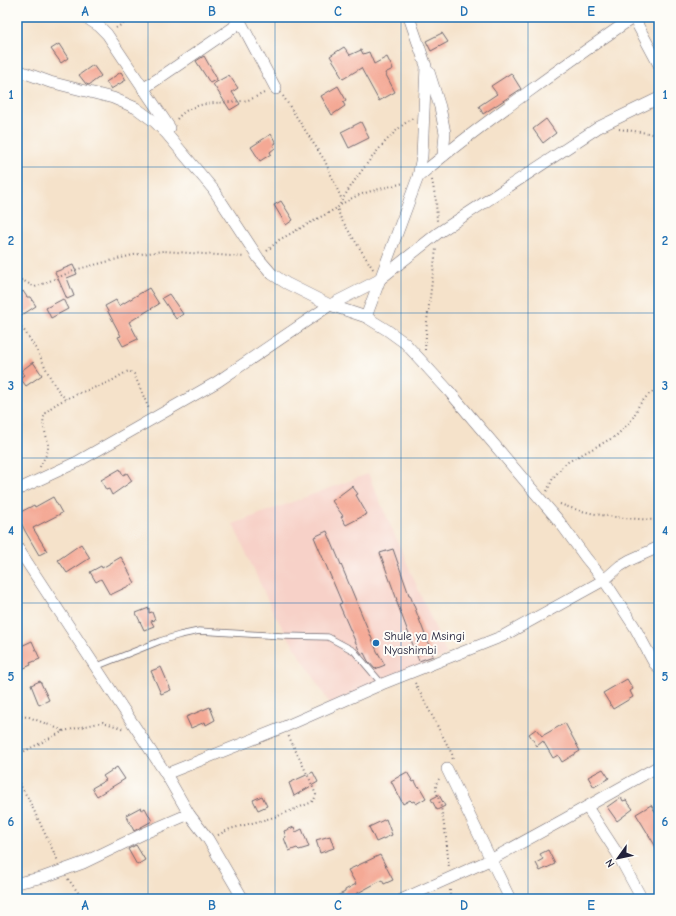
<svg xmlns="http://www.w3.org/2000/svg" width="676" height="916" viewBox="0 0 676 916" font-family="'Comic Neue',sans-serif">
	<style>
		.built { fill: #f7d1c8 }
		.building { fill: #f4a995 }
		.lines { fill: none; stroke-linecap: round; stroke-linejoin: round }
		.lane-casing { stroke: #6c656d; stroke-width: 7 }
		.street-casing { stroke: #6c656d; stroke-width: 12 }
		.path { stroke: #6c656d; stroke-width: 2; stroke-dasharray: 1 3; stroke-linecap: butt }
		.lane { stroke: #fff; stroke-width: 5.5 }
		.street { stroke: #fff; stroke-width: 11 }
		.grid { fill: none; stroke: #1f6fb2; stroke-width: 1; stroke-opacity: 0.55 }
		.poi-dot { fill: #1f6fb2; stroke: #fdfcf7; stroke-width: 1.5 }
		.labels { text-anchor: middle; stroke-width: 4; stroke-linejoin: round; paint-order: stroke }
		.poi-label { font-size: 12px; fill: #22223b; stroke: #fdfcf7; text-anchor: start }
		.neatline { fill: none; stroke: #1f6fb2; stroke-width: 1.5 }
		.grid-label { font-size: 13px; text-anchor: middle; font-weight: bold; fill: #1f6fb2 }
	</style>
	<rect width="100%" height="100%" fill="#fdfcf7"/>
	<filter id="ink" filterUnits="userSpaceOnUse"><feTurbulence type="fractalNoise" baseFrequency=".025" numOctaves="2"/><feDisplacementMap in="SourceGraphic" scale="8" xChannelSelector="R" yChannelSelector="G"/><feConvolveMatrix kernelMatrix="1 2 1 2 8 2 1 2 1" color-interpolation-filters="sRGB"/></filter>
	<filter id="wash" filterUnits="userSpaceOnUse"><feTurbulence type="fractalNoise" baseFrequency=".012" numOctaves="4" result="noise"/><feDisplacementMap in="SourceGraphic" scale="16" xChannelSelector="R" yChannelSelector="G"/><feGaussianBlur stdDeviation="0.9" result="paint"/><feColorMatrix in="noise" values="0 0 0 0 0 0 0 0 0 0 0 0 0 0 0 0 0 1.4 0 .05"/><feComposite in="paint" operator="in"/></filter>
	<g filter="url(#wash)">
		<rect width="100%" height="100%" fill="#f5e2ca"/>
		<polygon class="built" points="368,474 447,655 330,704 274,614 233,524"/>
		<g id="blocks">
			<g class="building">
				<polygon points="442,33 448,42 431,51 426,41"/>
				<polygon points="59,44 68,58 61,63 51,49"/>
				<polygon points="344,47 350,55 361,50 363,54 369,52 374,64 387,57 393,69 385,73 395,92 379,101 361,68 343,79 338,71 339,70 330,56"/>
				<polygon points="204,56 217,79 210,83 196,61"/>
				<polygon points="93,65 101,76 89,85 86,84 79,75"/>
				<polygon points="121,72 126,80 111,89 106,82"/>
				<polygon points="511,73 521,89 483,114 479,106 497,94 491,86"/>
				<polygon points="229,75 238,88 232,92 240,104 230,110 213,84"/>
				<polygon points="338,86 346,100 343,102 345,106 332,115 321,96"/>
				<polygon points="546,119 556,133 543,143 533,129"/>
				<polygon points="361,122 369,138 349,148 341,132"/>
				<polygon points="271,134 276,143 273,145 275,148 270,152 271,154 260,161 251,147"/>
				<polygon points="281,201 293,220 286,225 274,205"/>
				<polygon points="73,265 77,274 67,278 74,296 67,299 55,272"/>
				<polygon points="149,288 159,304 129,322 138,339 123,346 118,337 121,336 105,306 116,300 119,306"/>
				<polygon points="23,291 27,297 30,297 36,306 22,315 17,307 17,295"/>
				<polygon points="169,294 183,314 176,319 162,298"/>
				<polygon points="63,299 68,309 51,318 46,308"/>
				<polygon points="33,362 42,375 26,386 20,378 24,375 21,371"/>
				<polygon points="120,469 123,475 127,473 132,481 112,495 109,489 106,490 101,480"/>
				<polygon points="352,486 358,494 356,495 367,514 346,525 341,517 343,516 332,501"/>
				<polygon points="53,497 62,513 33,528 47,551 39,555 25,531 17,514 34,505 35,507"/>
				<polygon points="327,531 377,651 385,665 375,669 368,661 364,653 362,654 359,650 339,604 342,603 314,537"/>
				<polygon points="81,544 90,558 67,573 58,560"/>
				<polygon points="393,549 409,595 410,595 433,656 419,661 396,600 397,600 380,553"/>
				<polygon points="121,557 135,583 110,595 101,579 96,582 90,572 101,566 102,568"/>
				<polygon points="149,608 149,613 152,612 155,620 151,621 154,626 144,630 136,613"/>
				<polygon points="32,641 40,659 30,663 31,665 17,671 17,648"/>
				<polygon points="161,667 171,690 161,694 151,671"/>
				<polygon points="627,679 633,689 630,691 633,697 613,709 603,693"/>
				<polygon points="40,681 49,700 39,705 31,685"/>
				<polygon points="210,707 215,720 206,725 205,722 191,728 186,717"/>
				<polygon points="565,723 580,751 562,762 558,755 553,758 543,741 537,746 529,734 536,729 542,736"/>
				<polygon points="117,767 125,779 97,796 92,788 106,780 103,776"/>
				<polygon points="603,769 609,778 594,787 588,777"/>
				<polygon points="313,772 318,782 294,796 289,783"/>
				<polygon points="407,772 413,782 415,781 418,787 419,786 426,798 416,804 414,801 412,802 410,800 403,804 391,781"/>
				<polygon points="439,795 445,806 437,810 431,799"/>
				<polygon points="262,796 267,806 258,810 253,800"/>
				<polygon points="621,797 623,801 626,800 633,809 617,821 607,807"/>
				<polygon points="651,805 659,818 659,852 636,814"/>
				<polygon points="141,807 142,810 145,808 152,821 134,831 126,815"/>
				<polygon points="386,819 392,835 376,842 369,827"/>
				<polygon points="294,827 296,832 302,829 309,847 299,850 297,848 289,851 284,838 286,837 284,831"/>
				<polygon points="330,836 334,848 320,853 316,840"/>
				<polygon points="136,845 145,860 137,865 128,849"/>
				<polygon points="548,850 555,864 540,871 536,863 543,859 540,854"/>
				<polygon points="380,855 393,880 384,884 382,880 356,894 359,899 331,899 345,892 345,890 356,884 348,870"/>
			</g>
		</g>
	</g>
	<g filter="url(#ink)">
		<use href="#blocks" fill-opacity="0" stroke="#6c656d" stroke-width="1"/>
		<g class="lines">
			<g class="lane-casing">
				<polyline id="lane" points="95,667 160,641 180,635 199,631 283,636 328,637 354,651 382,684"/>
			</g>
			<g class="street-casing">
				<g id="street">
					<polyline points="85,17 99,26 107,34 170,128"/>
					<polyline points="238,17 276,89"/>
					<polyline points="635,17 636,22 659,65"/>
					<polyline points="17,70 50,82 113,98 136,108 155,122 166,133 213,189 259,259 272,274 286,283 330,305 366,317 387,330 405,343 448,390 559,521 586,558 604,580 634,626 654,663 659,668"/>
					<polyline points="429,72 440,107 445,133 443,156"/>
					<polyline points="143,89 234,27 239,17"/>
					<path d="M418 177C452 148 488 121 524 95 561 68 597 42 634 17"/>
					<polyline points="366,317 418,177 422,156 426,66 409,17"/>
					<polyline points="17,490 77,462 217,382 330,305 379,280 438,233 599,127 659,98"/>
					<polyline points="17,547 166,774 189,814 208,839 243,899"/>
					<polyline points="447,769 510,899"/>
					<polyline points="166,774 284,727 382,684 503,636 604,580 620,566 630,560 659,547"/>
					<polyline points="587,807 617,853 642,899"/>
					<polyline points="17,883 44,877 83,863 145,833 189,814"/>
					<polyline points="403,899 492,859 563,820 659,766"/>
				</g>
			</g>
			<g class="path">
				<polyline points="116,28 134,17"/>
				<polyline points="283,96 325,161 342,200"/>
				<path d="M177 119C194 98 224 105 248 100 254 98 260 95 266 92"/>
				<polyline points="619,129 648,133 659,136"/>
				<polyline points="432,180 436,201 437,221"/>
				<path d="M340 204C353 180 389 131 413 118"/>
				<polyline points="267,251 279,240 337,208"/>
				<path d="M373 269 341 219 337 208C355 192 382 189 404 183"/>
				<polyline points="17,280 22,280 35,287 78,269 133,255 163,251 245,257"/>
				<path d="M17 321C24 330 30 339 36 349 46 366 51 385 66 399"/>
				<polyline points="425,350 427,321 436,249"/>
				<path d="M40 467C42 461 48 454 48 448 49 438 41 427 44 417 49 400 95 389 111 381 117 378 123 373 129 371L134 374 149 409"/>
				<polyline points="547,491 553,478 566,463 616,436 629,423 634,416 639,405 648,395 659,388"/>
				<path d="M560 504C591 516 626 519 659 520"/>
				<polyline points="415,683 452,754 453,761"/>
				<polyline points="17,716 29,717 64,731"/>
				<polyline points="17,755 64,731 103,722 124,729"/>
				<polyline points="439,779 436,784 436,790 441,807 446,837 449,868"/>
				<polyline points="17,780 28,798 58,861"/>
				<polyline points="218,835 230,829 278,816 310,803 314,800 316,795 310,780 288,735"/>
				<polyline points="68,879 83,899"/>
				<polyline points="450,890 450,899"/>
			</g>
			<use href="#lane" class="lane"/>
			<use href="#street" class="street"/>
		</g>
	</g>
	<path class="grid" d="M148 17V899M275 17V899M401 17V899M528 17V899M17 167H659M17 313H659M17 458H659M17 603H659M17 749H659"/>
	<circle class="poi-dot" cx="376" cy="643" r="4"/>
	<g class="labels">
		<g class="poi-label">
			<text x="384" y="640">Shule ya Msingi<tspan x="384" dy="14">Nyashimbi</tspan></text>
		</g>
	</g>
	<rect width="676" height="916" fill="none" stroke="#fdfcf7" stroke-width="44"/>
	<g transform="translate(618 858) rotate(237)" stroke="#fdfcf7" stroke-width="3" paint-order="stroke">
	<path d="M0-3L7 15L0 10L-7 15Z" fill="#22223b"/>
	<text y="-6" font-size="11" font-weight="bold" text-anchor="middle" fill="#22223b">N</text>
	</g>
	<rect x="22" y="22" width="632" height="872" class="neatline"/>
	<g class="grid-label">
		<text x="85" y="16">A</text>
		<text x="212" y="16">B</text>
		<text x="338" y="16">C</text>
		<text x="464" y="16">D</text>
		<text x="591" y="16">E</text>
		<text x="11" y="99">1</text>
		<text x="665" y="99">1</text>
		<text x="11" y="245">2</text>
		<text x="665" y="245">2</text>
		<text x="11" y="390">3</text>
		<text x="665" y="390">3</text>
		<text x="11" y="535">4</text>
		<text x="665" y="535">4</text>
		<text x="11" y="681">5</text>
		<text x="665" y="681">5</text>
		<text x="11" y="826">6</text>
		<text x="665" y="826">6</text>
		<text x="85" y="910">A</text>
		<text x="212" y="910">B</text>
		<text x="338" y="910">C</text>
		<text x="464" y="910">D</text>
		<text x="591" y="910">E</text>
	</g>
</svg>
